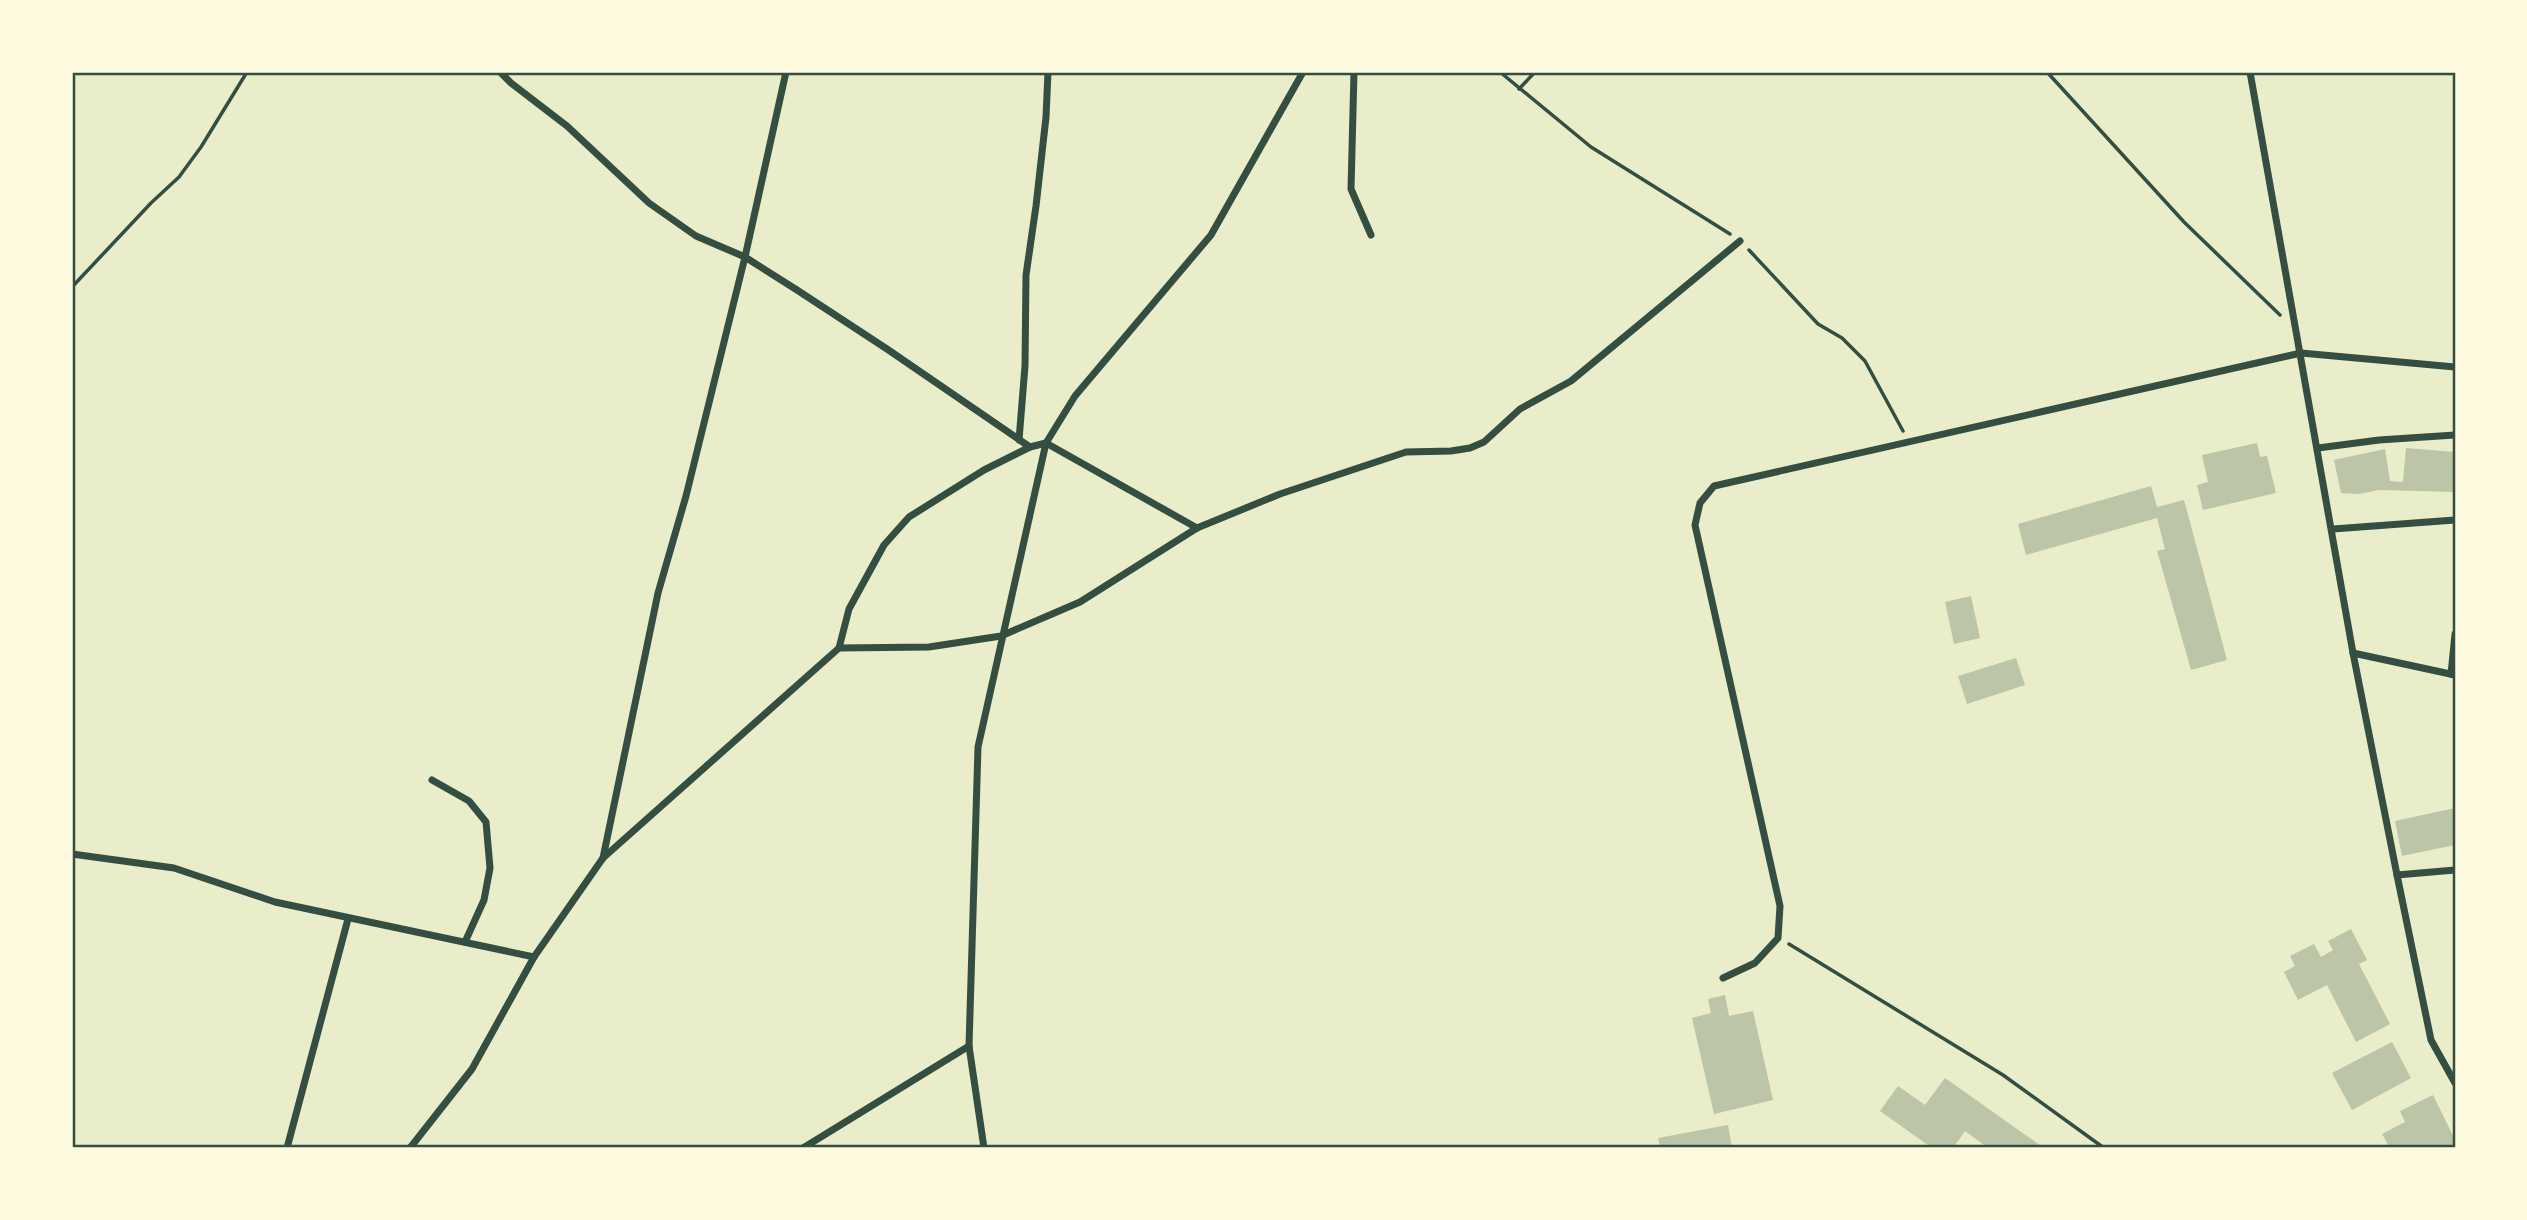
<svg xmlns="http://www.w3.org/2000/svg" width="2527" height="1220" viewBox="0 0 2527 1220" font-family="'Fira Sans',sans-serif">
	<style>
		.building { fill: #bcc5a7 }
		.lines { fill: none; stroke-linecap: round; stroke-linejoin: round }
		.path { stroke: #344e41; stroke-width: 3.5 }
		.minor { stroke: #344e41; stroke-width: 7 }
		.neatline { fill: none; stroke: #344e41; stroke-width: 2.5 }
	</style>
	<rect width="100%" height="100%" fill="#e9edc9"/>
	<g class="building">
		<polygon points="2257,443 2260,457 2267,456 2276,493 2203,510 2197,485 2208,482 2202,455"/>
		<polygon points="2406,448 2455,452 2455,492 2379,490 2359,494 2341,493 2334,460 2385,449 2390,481 2403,482"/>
		<polygon points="2151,486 2157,507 2184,500 2227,660 2191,670 2157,551 2165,549 2157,518 2026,555 2018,524"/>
		<polygon points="1971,596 1980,638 1954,644 1945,602"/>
		<polygon points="2016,658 2025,685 1967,704 1958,676"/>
		<polygon points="2455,808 2455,845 2402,856 2395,821"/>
		<polygon points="2351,929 2367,960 2359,964 2390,1024 2356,1042 2327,985 2298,1000 2284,972 2295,966 2290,956 2314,944 2321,957 2333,950 2328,941"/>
		<polygon points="1725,995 1729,1016 1753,1011 1773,1100 1714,1114 1692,1018 1711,1013 1708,999"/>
		<polygon points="2392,1042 2411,1078 2352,1110 2332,1073"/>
		<polygon points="1945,1078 2044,1148 1988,1148 1965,1131 1953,1148 1932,1148 1880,1111 1898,1086 1925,1105"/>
		<polygon points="2433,1095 2455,1140 2455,1147 2390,1148 2382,1134 2405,1122 2400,1111"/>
		<polygon points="1728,1125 1732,1148 1660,1148 1658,1138"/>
	</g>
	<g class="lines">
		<g class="path">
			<polyline points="1500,72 1591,147 1730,234"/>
			<polyline points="2047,72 2184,222 2280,315"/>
			<polyline points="1519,89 1535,72"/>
			<polyline points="1749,250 1818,324 1842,338 1865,361 1903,431"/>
			<polyline points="72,287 151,203 179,177 201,147 247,72"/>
			<polyline points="1789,944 2003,1075 2104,1148"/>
		</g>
		<g class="minor">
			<polyline points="500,72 511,83 567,126 649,203 696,236 745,257 797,290 887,349 1030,447"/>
			<polyline points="1354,72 1351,189 1371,235"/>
			<polyline points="2250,72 2353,653 2397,875 2431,1040 2455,1083"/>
			<polyline points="1019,440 1025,366 1026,275 1036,206 1046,117 1048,72"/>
			<polyline points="2318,448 2379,440 2455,435"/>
			<polyline points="2333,529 2455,520"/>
			<polyline points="839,648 929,647 1001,636 1080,602 1197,528 1280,494 1406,452 1451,451 1470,448 1484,442 1520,409 1571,381 1740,241"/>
			<polyline points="2353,653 2455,675"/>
			<polyline points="2451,674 2455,634"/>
			<polyline points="432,780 469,801 486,822 490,868 484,900 465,942"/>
			<polyline points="72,854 174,868 275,902 534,957"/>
			<polyline points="603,858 658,593 686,496 745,257 786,72"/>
			<polyline points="2397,875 2455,870"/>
			<polyline points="1723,978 1755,963 1778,938 1780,906 1695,525 1700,503 1714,486 2301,353 2455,367"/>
			<polyline points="287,1148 348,919"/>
			<polyline points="410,1148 472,1069 534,957 603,858 839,648 849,609 884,545 909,517 984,470 1030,447 1046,443 1197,528"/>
			<polyline points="803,1148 969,1046"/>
			<polyline points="984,1148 969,1046 978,747 1046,443 1075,396 1211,235 1303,72"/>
		</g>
	</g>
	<rect width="2527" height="1220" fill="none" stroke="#fefae0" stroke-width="147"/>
	<rect x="74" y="74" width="2380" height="1072" class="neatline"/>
</svg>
